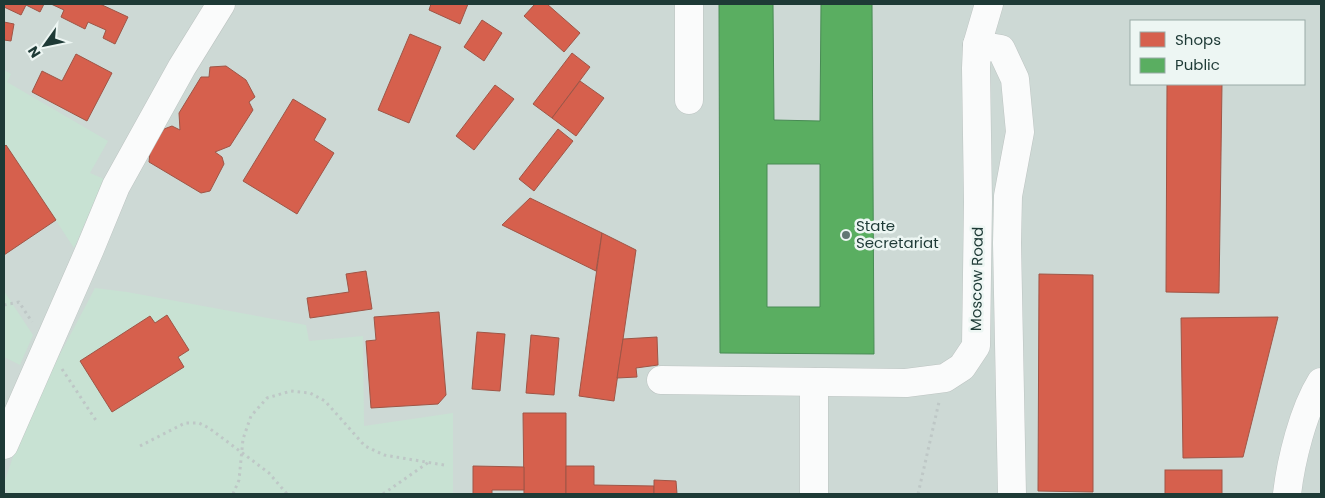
<svg xmlns="http://www.w3.org/2000/svg" width="1325" height="498" viewBox="0 0 1325 498" font-family="Poppins,sans-serif">
	<style>
		.built { fill: #cdd9d5; fill-rule: evenodd }
		.green { fill: #c8e2d3 }
		.shops { fill: #d6604d; stroke: #9f5546 }
		.public { fill: #5aae61; stroke: #488b54; fill-rule: evenodd }
		.lines { fill: none; stroke-linecap: round; stroke-linejoin: round }
		.minor-casing { stroke: #bdc4c2; stroke-width: 29 }
		.path { stroke: #bec7c6; stroke-width: 3; stroke-dasharray: 2.5 4; stroke-linecap: butt }
		.minor { stroke: #fafbfb; stroke-width: 28 }
		.poi-dot { fill: #627773; stroke: #edf6f3; stroke-width: 2 }
		.labels { text-anchor: middle; stroke-width: 5; stroke-linejoin: round; paint-order: stroke }
		.poi-label { font-size: 15px; fill: #1e3a36; stroke: #edf6f3; text-anchor: start }
		.street-label { font-size: 15px; fill: #1e3a36; stroke: #edf6f3 }
	</style>
	<rect width="100%" height="100%" fill="#e0e7e5"/>
	<path class="built" d="M4 4H1321V494H4ZM1131 21H1304V84H1131Z"/>
	<g class="green">
		<polygon points="4,70 11,74 7,82 108,141 90,173 104,179 74,248 6,145 4,147"/>
		<polygon points="95,288 127,292 306,325 309,341 363,336 364,426 453,413 453,494 9,494 4,487 4,483 26,419"/>
		<polygon points="4,291 33,335 20,365 4,357"/>
	</g>
	<g class="shops">
		<polygon points="4,4 44,4 40,12 26,5 21,15 4,7"/>
		<polygon points="51,4 100,4 128,17 115,44 103,38 106,30 88,22 85,29 61,17 64,10"/>
		<polygon points="431,4 468,4 460,24 429,10"/>
		<polygon points="535,4 547,4 580,33 564,52 524,16"/>
		<polygon points="482,20 502,33 484,61 464,47"/>
		<polygon points="4,22 14,24 11,41 4,40"/>
		<polygon points="410,34 441,47 409,123 378,110"/>
		<polygon points="572,53 590,67 552,118 533,104"/>
		<polygon points="76,54 112,73 87,121 32,92 42,71 62,81"/>
		<polygon points="226,66 246,80 255,97 249,102 253,110 230,146 215,152 222,157 224,164 210,191 201,193 149,162 150,152 164,129 172,126 180,130 179,113 201,77 209,77 210,67"/>
		<polygon points="580,81 604,98 576,136 552,118"/>
		<polygon points="1167,84 1222,84 1219,293 1166,292"/>
		<polygon points="495,85 514,99 474,150 456,136"/>
		<polygon points="293,99 326,119 314,140 334,153 297,214 243,181"/>
		<polygon points="558,129 573,141 534,191 519,179"/>
		<polygon points="6,145 56,220 4,255 4,147"/>
		<polygon points="530,198 602,233 596,271 502,225"/>
		<polygon points="602,233 636,250 614,401 579,396"/>
		<polygon points="366,271 372,309 310,318 307,298 349,292 346,274"/>
		<polygon points="1039,274 1093,275 1093,492 1038,491"/>
		<polygon points="439,312 446,395 438,404 371,408 366,341 376,340 374,317"/>
		<polygon points="167,315 189,350 178,357 184,367 112,412 80,361 150,316 155,323"/>
		<polygon points="1278,317 1243,457 1183,458 1181,318"/>
		<polygon points="477,332 505,334 500,391 472,389"/>
		<polygon points="531,335 559,338 554,395 526,393"/>
		<polygon points="657,337 658,365 636,368 637,377 617,378 623,339"/>
		<polygon points="523,413 566,413 566,494 524,494"/>
		<polygon points="473,466 524,467 524,490 492,490 492,494 473,494"/>
		<polygon points="566,466 594,466 594,485 654,486 654,494 566,494"/>
		<rect x="1165" y="470" width="57" height="24"/>
		<polygon points="654,480 676,481 677,494 691,494 654,494"/>
	</g>
	<path class="public" d="M719 4H773L774 120 820 121 821 4H872L874 354 720 353ZM767 164H820V307H767Z"/>
	<g class="lines">
		<g class="minor-casing">
			<g id="minor">
				<polyline points="689,4 689,100"/>
				<polyline points="977,45 1001,49 1015,79 1020,132 1008,196 1007,243 1012,494"/>
				<polyline points="661,380 906,383 945,378 962,367 976,346 978,202 976,68 977,45 989,4"/>
				<polyline points="4,445 90,249 116,186 182,67 221,4"/>
				<polyline points="814,494 814,382"/>
				<path d="M1287 494C1291 460 1303 411 1321 382"/>
			</g>
		</g>
		<g class="path">
			<polyline points="4,305 19,302 32,322"/>
			<polyline points="62,369 97,422"/>
			<polyline points="140,446 185,423 199,423 209,428 269,473 287,494"/>
			<polyline points="233,494 239,480 243,439 251,416 267,398 291,391 310,393 325,401 365,446 384,455 444,465"/>
			<polyline points="383,494 429,462"/>
			<polyline points="918,494 939,402"/>
		</g>
		<use href="#minor" class="minor"/>
	</g>
	<circle class="poi-dot" cx="846" cy="235" r="5"/>
	<g class="labels">
		<g class="poi-label">
			<text x="856" y="231">State<tspan x="856" dy="17">Secretariat</tspan></text>
		</g>
		<g class="street-label">
			<text transform="translate(977 279) rotate(-89)" y="5">Moscow Road</text>
		</g>
	</g>
	<rect width="1325" height="498" fill="none" stroke="#1e3a36" stroke-width="10"/>
	<rect x="1130" y="20" width="175" height="65" fill="#edf6f3" stroke="#9aaba7"/>
	<rect x="1140" y="32" width="25" height="15" fill="#d6604d" stroke="#9aaba7"/>
	<text x="1175" y="45" font-size="15" fill="#1e3a36">Shops</text>
	<rect x="1140" y="58" width="25" height="15" fill="#5aae61" stroke="#9aaba7"/>
	<text x="1175" y="70" font-size="15" fill="#1e3a36">Public</text>
	<g transform="translate(45 45) rotate(237)" stroke="#edf6f3" stroke-width="4" paint-order="stroke">
	<path d="M0-4L9 19L0 12L-9 19Z" fill="#1e3a36"/>
	<text y="-8" font-size="14" font-weight="bold" text-anchor="middle" fill="#1e3a36">N</text>
	</g>
</svg>
